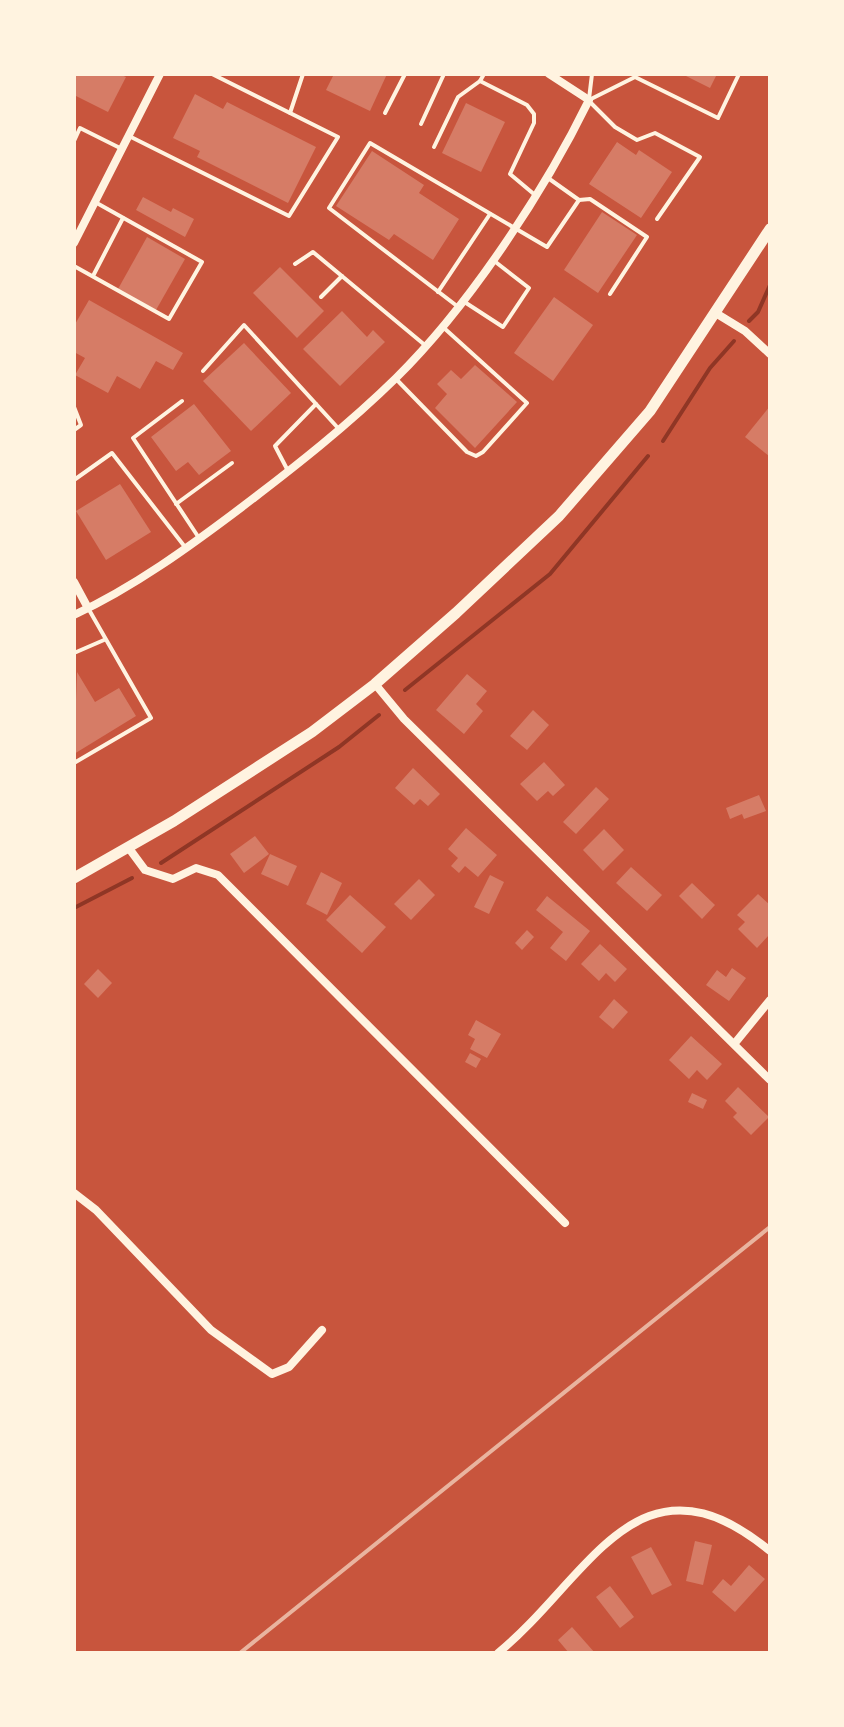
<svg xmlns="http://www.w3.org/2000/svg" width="844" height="1727" viewBox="0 0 844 1727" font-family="'Varela Round',sans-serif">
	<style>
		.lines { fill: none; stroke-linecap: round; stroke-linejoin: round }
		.stream { stroke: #8f3625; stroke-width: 4 }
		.building { fill: #d67c66 }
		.service { stroke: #fff3e0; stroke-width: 4 }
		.minor { stroke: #fff3e0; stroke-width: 8 }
		.tertiary { stroke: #fff3e0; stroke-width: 11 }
		.rail { stroke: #e9b49f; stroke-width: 4 }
	</style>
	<rect width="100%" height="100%" fill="#c8553d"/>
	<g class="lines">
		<g class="stream">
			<polyline points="749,321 758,312 770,285"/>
			<polyline points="663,441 710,368 734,341"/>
			<polyline points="405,690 550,574 648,456"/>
			<polyline points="161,863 339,747 379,715"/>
			<polyline points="74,908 132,878"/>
		</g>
	</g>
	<g class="building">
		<polygon points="74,74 119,74 126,77 108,112 74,95"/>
		<polygon points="334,74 387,74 370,111 326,90"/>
		<polygon points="682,74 717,74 710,88"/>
		<polygon points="195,94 223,109 227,102 316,147 288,203 197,157 200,151 173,138"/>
		<polygon points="466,103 505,122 481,172 442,153"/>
		<polygon points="617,142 636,155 639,150 672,172 641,218 589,184"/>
		<polygon points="372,151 424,185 419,193 459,219 433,260 394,234 389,240 336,206"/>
		<polygon points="143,197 171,212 173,208 194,219 185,237 136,210"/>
		<polygon points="602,212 637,235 598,293 564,270"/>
		<polygon points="147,237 185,259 156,310 118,289"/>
		<polygon points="280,267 324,311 297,338 253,293"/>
		<polygon points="554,297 593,325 553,381 514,353"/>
		<polygon points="89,300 183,353 173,370 156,361 140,389 117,376 108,393 75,375 85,358 74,352 74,326"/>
		<polygon points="342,311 367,337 373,330 385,342 340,386 303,349"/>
		<polygon points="244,343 291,393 251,431 203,381"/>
		<polygon points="475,365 517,402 475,448 435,408 447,394 437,384 451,370 461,379"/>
		<polygon points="194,404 231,451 199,475 188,462 176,471 151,437"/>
		<polygon points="770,406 770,454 769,456 745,437"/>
		<polygon points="120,484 151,532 106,560 76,511"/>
		<polygon points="77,672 95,702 119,688 136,716 74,754"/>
		<polygon points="467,674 487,691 476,704 483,711 464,734 436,710"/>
		<polygon points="533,710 549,725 527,750 510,736"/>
		<polygon points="544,762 565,785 553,796 548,791 537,801 520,784"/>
		<polygon points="413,768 440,794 428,806 420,799 414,805 395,788"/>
		<polygon points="596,787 609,799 576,834 563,822"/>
		<polygon points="759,795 766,811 744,819 742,814 730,819 726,808"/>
		<polygon points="466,828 497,855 478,877 465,866 459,873 451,866 458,858 448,849"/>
		<polygon points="604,829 624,850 603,871 583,850"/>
		<polygon points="255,836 269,854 244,873 230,854"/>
		<polygon points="270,854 297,866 288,886 261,874"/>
		<polygon points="631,867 662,895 647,911 616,883"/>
		<polygon points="321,872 342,883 327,915 306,904"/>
		<polygon points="490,875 504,882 489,914 474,907"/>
		<polygon points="419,879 435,895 411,920 394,904"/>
		<polygon points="692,883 715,905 702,919 679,896"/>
		<polygon points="758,894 770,905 770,934 757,948 738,929 745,922 737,915"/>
		<polygon points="350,895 386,927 362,953 326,920"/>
		<polygon points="547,896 590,931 566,961 550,948 563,932 536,910"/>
		<polygon points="527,930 534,937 522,950 515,943"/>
		<polygon points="600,944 627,969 615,982 606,973 599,981 581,964"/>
		<polygon points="732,968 746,978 729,1001 706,985 717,970 726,977"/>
		<polygon points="98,969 112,983 98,998 84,984"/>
		<polygon points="614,999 628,1012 613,1029 599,1017"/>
		<polygon points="476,1020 501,1034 487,1058 470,1049 475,1039 468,1035"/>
		<polygon points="691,1036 722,1064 707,1080 697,1070 689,1079 669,1060"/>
		<polygon points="470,1053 481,1059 476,1068 465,1062"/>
		<polygon points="738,1087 769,1117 751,1135 733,1117 737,1113 725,1101"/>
		<polygon points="692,1093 707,1100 703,1109 688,1102"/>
		<polygon points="695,1541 712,1545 703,1585 686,1581"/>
		<polygon points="651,1547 672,1585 652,1595 631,1557"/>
		<polygon points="749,1565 765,1579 735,1612 712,1592 723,1579 731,1586"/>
		<polygon points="610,1586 634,1617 620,1628 596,1597"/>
		<polygon points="572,1627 595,1653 569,1653 558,1640"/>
	</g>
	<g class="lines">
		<g class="service">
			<polyline points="484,74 480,81 527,105 534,114 534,123 510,174 535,195"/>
			<polyline points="589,99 592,74"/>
			<polyline points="591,99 635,77 718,118 739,74"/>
			<polyline points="590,102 615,127 637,140 655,133 700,157 657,219"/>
			<polyline points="290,113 303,74"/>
			<polyline points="385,113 405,74"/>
			<polyline points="421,124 444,74"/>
			<polyline points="131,137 289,216 338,137 212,74"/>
			<polyline points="74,141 80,128 122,149"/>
			<polyline points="434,147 458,97 480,81"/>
			<polyline points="548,178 579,200 590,199 647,237 610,294"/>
			<polyline points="295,264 313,252 426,346"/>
			<polyline points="74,266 169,319 202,262 95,202"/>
			<polyline points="93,276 123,218"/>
			<polyline points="438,292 490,214"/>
			<polyline points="321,297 342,276"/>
			<polyline points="463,301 503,327 529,288 493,260"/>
			<polyline points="457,306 329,208 370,143 547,247 579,200"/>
			<polyline points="203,371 244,325 338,428"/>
			<polyline points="397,380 467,452 476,456 483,452 527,403 444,328"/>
			<polyline points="182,401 133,438 199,538"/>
			<polyline points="74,407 81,425 74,430"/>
			<polyline points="287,469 275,446 316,404"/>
			<polyline points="74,480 112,453 185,547"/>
			<polyline points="176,504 232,463"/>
			<polyline points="74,653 104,640"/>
			<polyline points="74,763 151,718 88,608"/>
		</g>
		<g class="minor">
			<polyline points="74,243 160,74"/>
			<polyline points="714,312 745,331 770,354"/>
			<polyline points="74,582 88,608"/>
			<path d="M74 615C134 587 189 547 242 507 296 466 348 425 396 378 469 306 544 192 589 100L549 74"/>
			<polyline points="375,684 404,719 770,1080"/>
			<polyline points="128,847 145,870 173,879 196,868 218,875 565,1223"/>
			<polyline points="735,1043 770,1000"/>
			<polyline points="74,1193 96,1210 211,1330 272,1374 289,1367 322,1330"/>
			<path d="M498 1653C589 1579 638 1442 770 1551"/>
		</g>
		<polyline class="tertiary" points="74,878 174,821 312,732 375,684 456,613 559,516 650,411 770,229"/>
		<polyline class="rail" points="240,1653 770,1227"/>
	</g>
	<rect width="844" height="1727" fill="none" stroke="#fff3e0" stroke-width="152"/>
</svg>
